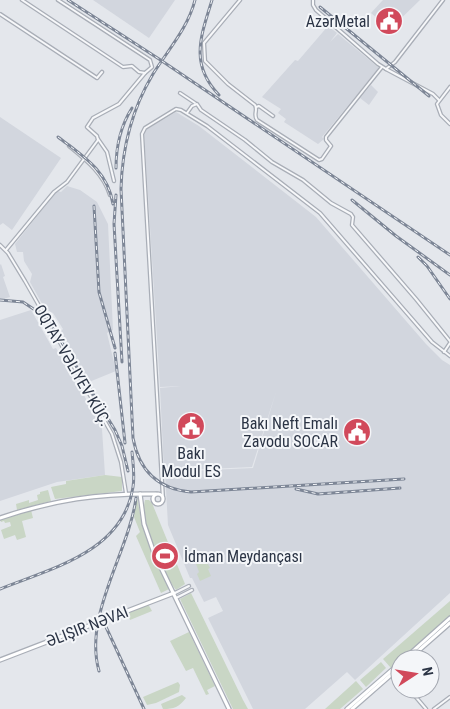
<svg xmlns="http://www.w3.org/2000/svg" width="450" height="709" viewBox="0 0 450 709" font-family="'Roboto Condensed',sans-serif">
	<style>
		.built { fill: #d2d6de }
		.green { fill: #c9d6c5 }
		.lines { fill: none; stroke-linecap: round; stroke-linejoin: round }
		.street-casing { stroke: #a9aeb7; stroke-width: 4.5 }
		.secondary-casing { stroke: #a9aeb7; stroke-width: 5.5 }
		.street { stroke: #f7f8fa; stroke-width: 2 }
		.secondary { stroke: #fff; stroke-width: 3 }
		.rail-casing { stroke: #7d8696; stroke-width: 3 }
		.rail { stroke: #f4f6f9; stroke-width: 1; stroke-dasharray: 4; stroke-linecap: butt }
		.labels { text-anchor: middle; stroke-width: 4; stroke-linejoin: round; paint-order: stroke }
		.poi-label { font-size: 16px; fill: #2b3445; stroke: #f4f6f9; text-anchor: end }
		.street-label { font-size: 16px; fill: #2b3445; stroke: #f4f6f9 }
	</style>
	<rect width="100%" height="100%" fill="#e4e7ec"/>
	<g class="built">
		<polygon points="93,0 175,0 149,38"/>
		<polygon points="383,0 420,0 390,29 371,13"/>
		<polygon points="328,26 337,33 330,42 338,34 379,68 322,137 324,139 318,144 284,122 286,119 278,113 281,109 262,97 295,60 298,61"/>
		<polygon points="371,85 378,92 369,105 360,98"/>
		<polygon points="176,112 199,126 316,217 426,344 442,360 450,365 450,593 355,680 347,672 305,709 253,709 208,618 223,611 216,597 204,602 192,578 190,578 168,525 165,472 253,468 276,392 252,467 164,471 160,388 181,386 160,387 144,131"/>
		<polygon points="0,117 61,158 12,230 3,223 0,225"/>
		<polygon points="67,186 80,190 97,202 108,224 113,330 107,333 116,371 89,382 61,331 63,329 53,313 45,309 30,282 32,274 24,261 23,252 17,252 15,244 57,191 61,192"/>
		<polygon points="1,264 5,276 3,277 10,297 0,300 0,265"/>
		<polygon points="31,310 53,349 56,348 75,383 77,382 102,429 105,475 57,482 0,501 0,320"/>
	</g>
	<g class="green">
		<polygon points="105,475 122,477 122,491 55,499 51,487 66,484 66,481"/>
		<polygon points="48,490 51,501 17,510 16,504 29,500 29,503 38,500 37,495 40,494 40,492"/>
		<polygon points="137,497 141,519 150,549 169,589 161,593 136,536 140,532 134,517"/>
		<path d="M145 500H149L152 503 185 584 176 590C163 574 139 520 145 500Z"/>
		<polygon points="31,510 33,518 22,521 26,537 17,540 15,535 4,539 1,530 11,526 10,522 5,523 4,521 1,522 0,520"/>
		<polygon points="206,560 210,568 208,569 211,576 200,581 197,574 199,572 196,564"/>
		<polygon points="191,593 243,700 248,709 233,709 180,599"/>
		<polygon points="450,601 450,616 391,668 383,659"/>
		<polygon points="148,604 152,611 130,620 127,612"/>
		<polygon points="189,632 215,686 207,690 209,694 206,695 193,668 186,671 170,641"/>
		<polygon points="381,662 386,668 366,687 360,680"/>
		<polygon points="356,681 363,689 340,709 325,709"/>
		<polygon points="178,682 180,685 179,692 156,703 147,705 143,697"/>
		<path d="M182 695 186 698C179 707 174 709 163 709L161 704Z"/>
	</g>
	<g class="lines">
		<g class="street-casing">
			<g id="street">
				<polyline points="22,0 123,67 132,66 139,72 145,73"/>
				<path d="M240 0 204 43 205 61 228 84 255 105C258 110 253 115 257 120L319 160 322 159 331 146 326 140V137L382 67"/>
				<polyline points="313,0 313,5 316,10 378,64 386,69 395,62 443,0"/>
				<polyline points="0,14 97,78 102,72"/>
				<polyline points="386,69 433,94 439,100"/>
				<polyline points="450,87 437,104 441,115 450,124"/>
				<polyline points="180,93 195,103"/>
				<polyline points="256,107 259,106 273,116"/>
				<polyline points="187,113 192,106 197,104 201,110 245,140 272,162 303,180 331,203 351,214 353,217 352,225 416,299 450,341"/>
				<polyline points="98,139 107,152 114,181"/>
				<path d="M69 146C86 160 103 173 110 195"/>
				<polyline points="0,245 8,253 25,281 112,434 121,462 126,493"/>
				<polyline points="6,250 54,192 67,182 98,140 97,136 87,127 93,118 119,104 145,73 152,67 150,60 58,0"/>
				<polyline points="444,352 450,343"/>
				<polyline points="163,499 142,134 145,128 176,109 181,110 207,126 320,213 432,342 450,356"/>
				<polyline points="175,593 189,586"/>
				<polyline points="176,598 192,590"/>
				<polyline points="395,673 400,679"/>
				<polyline points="409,689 426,709"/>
				<polyline points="434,709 450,697"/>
			</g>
		</g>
		<g class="secondary-casing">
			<g id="secondary">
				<circle cx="158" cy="499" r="5"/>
				<polyline points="140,494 144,524 154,553 229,709"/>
				<path d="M0 518C53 500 100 493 156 494"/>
				<polyline points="404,659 450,618"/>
				<polyline points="409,659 450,623"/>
				<polyline points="0,660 174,593"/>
				<polyline points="347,709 400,663"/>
				<polyline points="352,709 400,667"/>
			</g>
		</g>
		<use href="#street" class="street"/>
		<use href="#secondary" class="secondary"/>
		<g class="rail-casing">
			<g id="rail">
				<polyline points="68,0 159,59 450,255"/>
				<path d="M195 0C188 28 168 50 153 74 132 109 122 149 121 189L133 438C139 471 158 489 191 492L404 479"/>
				<path d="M212 0C201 36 189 64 219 95"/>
				<polyline points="320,7 429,96"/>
				<path d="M58 137C84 157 107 170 113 204"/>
				<path d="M116 168C116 146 120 127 132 108"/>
				<polyline points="116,195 114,224 122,362"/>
				<polyline points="352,200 396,236 450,275"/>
				<polyline points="94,206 99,292 115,348"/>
				<polyline points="418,257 427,266 450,299"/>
				<polyline points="0,300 23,302 47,318 115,430 122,446 128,471"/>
				<polyline points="115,353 125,443"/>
				<polyline points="296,489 318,494 400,488"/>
				<path d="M0 589C52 568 123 552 133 487 135 475 133 464 132 452"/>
				<polyline points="106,627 144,709"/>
				<path d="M99 671C83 615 129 552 136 498"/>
			</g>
		</g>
		<use href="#rail" class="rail"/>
	</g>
	<defs>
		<g id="civic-disc" transform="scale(1.4375)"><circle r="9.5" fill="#d1495b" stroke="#f4f6f9"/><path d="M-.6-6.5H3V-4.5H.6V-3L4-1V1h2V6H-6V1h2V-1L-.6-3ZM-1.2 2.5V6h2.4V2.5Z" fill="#fff"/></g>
		<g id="stadium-disc" transform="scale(1.4375)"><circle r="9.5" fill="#d1495b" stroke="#f4f6f9"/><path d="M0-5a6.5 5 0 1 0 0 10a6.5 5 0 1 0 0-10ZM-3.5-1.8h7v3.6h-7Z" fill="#fff"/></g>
	</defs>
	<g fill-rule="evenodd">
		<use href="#civic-disc" x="389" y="21"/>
		<use href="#civic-disc" x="191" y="426"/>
		<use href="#civic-disc" x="357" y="432"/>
		<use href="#stadium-disc" x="165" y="556"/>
	</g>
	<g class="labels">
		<g class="poi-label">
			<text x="370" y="27">AzərMetal</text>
			<text x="338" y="429">Bakı Neft Emalı<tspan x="338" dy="18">Zavodu SOCAR</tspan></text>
			<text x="191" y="459" text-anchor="middle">Bakı<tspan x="191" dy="18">Modul ES</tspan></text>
			<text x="184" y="562" text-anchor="start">İdman Meydançası</text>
		</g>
		<g class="street-label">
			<text transform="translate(73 365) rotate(60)" y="6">OQTAY VƏLIYEV KÜÇ.</text>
			<text transform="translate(87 626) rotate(-21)" y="6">ƏLIŞIR NƏVAI</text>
		</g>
	</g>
	<g transform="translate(415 674) rotate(78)"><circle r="24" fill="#f4f6f9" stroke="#a4a8b1"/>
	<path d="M0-4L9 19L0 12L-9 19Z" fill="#d1495b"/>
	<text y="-8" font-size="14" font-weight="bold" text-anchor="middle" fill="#2b3445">N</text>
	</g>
</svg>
